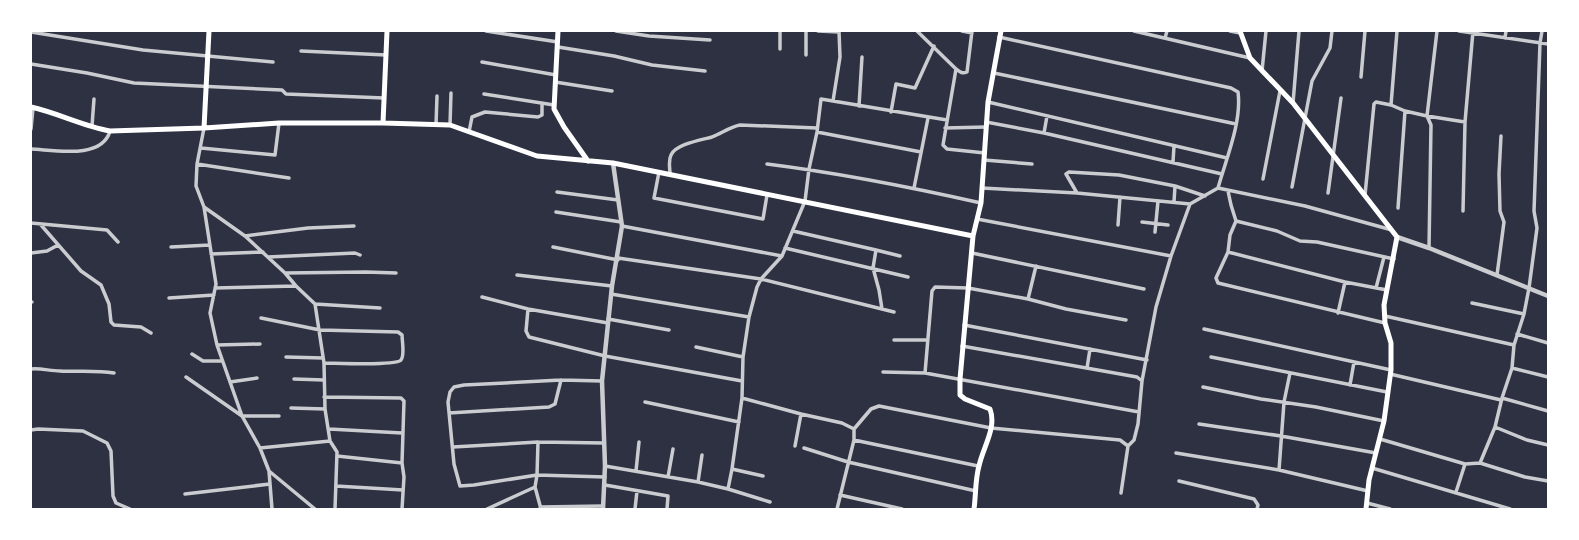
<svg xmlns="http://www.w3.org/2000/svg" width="1579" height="540" font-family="'Crimson Pro',serif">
  <rect width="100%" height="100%" fill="#2d3142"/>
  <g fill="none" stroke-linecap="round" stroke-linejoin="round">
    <!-- minor -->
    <path stroke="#caccd0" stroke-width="3.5" d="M 486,31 L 558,42
      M 616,31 L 649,36 L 710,40
      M 806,31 L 806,55
      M 818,31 L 839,32
      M 917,31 L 956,69 C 960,72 962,74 967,72 L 972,31
      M 962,31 L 972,33
      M 1134,31 L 1250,58
      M 1230,31 L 1240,33
      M 1459,31 L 1548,44
      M 31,32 L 143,50 L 273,62
      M 999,37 L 1231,88 L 1238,92 C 1242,122 1226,159 1218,188
      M 1165,38 L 1167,31
      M 1505,38 L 1506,31
      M 558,47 L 614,56 L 652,65 L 705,71
      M 780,49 L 780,31
      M 301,51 L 386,55
      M 482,62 L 556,75
      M 31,64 L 87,73 L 134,83 L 282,90 L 286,94 L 384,98
      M 956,69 L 943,145 L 947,149 L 985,153
      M 1262,71 L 1266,31
      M 994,73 L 1236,124
      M 1361,77 L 1365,31
      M 555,82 L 612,91
      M 484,94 L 554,105
      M 833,101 L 840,57 L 839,31
      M 988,102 L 1227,158
      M 1293,103 L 1299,31
      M 1391,105 L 1397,31
      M 859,106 L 862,57
      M 1405,111 L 1427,116 L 1465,122
      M 891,112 L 896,84 L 915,88 L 934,46
      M 986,122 L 1044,133 L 1222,174
      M 436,125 L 437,96
      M 450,125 L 451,93
      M 92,126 L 94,99
      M 204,128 L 197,164 L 196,186 L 204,207 L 216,284 L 210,313 L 217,345 L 242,416 L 260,448 L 269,471 L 315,509
      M 945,128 L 986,127
      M 31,129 L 33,108
      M 469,132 L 472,117 L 485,112 L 538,117 L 542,115 L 542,103
      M 817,132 L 921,152
      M 1044,133 L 1047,116
      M 201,148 L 275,155 L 279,123
      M 31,149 C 54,150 102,160 110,131
      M 984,160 L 1032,164
      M 1173,162 L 1174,146
      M 197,164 L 289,178
      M 767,164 C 839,173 910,187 981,203
      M 659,172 L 654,198 L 763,219 L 767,195
      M 670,174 C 670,168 668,161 671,155 C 676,144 701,140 712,137 C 722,133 730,127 740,125 L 817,128
      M 1263,179 L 1280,91
      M 1292,187 L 1312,81 L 1330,48 L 1332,31
      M 914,188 L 928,118
      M 982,188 L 1077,193 L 1190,204 L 1218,188
      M 1218,188 L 1305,206 L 1392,230
      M 1228,191 L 1231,205 L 1236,221 L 1230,235 L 1228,252 L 1216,278 L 1218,283 L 1385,323
      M 557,192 L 618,200
      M 1077,193 L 1066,174 L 1069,172 L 1119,175 L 1175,186 L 1205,196
      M 1328,193 L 1341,98
      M 1365,195 L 1374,104 L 1376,102 L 1391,105 L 1405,111 L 1398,208
      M 1174,202 L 1175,186
      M 204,207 L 245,236 L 285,273 L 296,286 L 315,304 L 324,363 L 325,409 L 330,441 L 337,452 L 335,509
      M 1463,211 L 1465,122 L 1473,31
      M 556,212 L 621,222
      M 977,219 L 1171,256
      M 1236,221 L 1277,231 L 1300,241 L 1317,242 L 1394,259
      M 1142,222 L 1168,225
      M 31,223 L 107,230 L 118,242
      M 41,225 L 81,271 L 101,285 L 109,304 L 111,322 L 114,325 L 141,327 L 151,333
      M 1118,225 L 1120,197
      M 622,226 L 782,256
      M 793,231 L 876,250 L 873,268 L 879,290 L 882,309
      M 1155,232 L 1158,201
      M 245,236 L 308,228 L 354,226
      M 171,247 L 210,245
      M 553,247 L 618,260
      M 785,248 L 908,277
      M 1429,248 L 1431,125 L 1427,116 L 1437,31
      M 876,250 L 900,256
      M 1228,252 L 1345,282 L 1387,290
      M 31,253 L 47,251 L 58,245
      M 972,253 L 1144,289
      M 211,254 L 263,252
      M 268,257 L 355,253 L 360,255
      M 618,258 L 761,279 L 894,312
      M 285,273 L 366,272 L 396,273
      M 517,275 L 612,286
      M 1497,275 L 1504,222 L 1500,211 L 1499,174 L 1501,136
      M 215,288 L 296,286
      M 1376,288 L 1384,257
      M 611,294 L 749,317
      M 482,297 L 528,309 L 608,323
      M 169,298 L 214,295
      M 1028,299 L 1036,266
      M 31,302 L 32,302
      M 1472,303 L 1524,314
      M 315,304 L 380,308
      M 528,309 L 526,331 L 529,337 L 605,356 L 742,381
      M 1338,313 L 1345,282
      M 1385,316 L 1514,345
      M 261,318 L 320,330 L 398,332 L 402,335 C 402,341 405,355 401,360 C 396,366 335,363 324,363
      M 608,319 L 669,330
      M 964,325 L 1147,360
      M 1204,329 L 1391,370
      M 1517,334 L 1548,343
      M 894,340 L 927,340
      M 217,345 L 260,344
      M 962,346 L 1137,377 L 1142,381 L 1138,424 L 1134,440 L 1128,446
      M 696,347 L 743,357
      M 192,354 L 203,361 L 222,361
      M 286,357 L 323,358
      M 1211,357 L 1387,392
      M 1087,368 L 1090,349
      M 1512,368 L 1548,377
      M 31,369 C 41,368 50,371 60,371 C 78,372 96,370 114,373
      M 883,372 L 925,373 L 1139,412
      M 925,373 L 932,291 L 935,287 L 968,288 L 1028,299 L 1066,309 L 1126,320
      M 1390,374 L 1501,400
      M 186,377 L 242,416 L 279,416
      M 294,379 L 324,380
      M 602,381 L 561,380 L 464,385 L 454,387 L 450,392 L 448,402 L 454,464 L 460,486 L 474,485 L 537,475 L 605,477
      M 1142,381 L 1156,307 L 1171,256 L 1190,204
      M 230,382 L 257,378
      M 1350,385 L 1354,362
      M 1203,387 L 1261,399 L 1316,407 L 1384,421
      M 324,397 L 401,398 L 404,401 L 402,463 L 404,477 L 402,509
      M 742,398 L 801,414 L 842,423 L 854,429 L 854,440 L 837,509
      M 1502,398 L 1548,411
      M 645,402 L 739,422
      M 291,408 L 325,409
      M 449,413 L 549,407 L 555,404 L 561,380
      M 1199,424 L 1281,436 L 1376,453
      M 1495,427 L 1527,440 L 1548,445
      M 329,429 L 402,433
      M 854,429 L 871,409 L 879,406 L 991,428 L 1120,440 L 1128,446
      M 31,430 L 38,429 L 83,431 L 107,443 L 111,451 L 113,496 L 116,503 L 130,509
      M 1380,439 L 1465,464 L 1480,463 L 1525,477 L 1548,481
      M 854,440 L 978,466
      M 538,442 L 537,475 L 535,487 L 541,509
      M 795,446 L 801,414
      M 453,447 L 538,442 L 604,443
      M 260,448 L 330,441
      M 804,448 L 848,462 L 976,491
      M 1176,453 L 1279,470 L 1368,491
      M 337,456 L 402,463
      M 1480,463 L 1495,427 L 1502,398 L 1512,368 L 1514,345 L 1524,314 L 1529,288 L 1537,228 L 1534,211 L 1540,43 L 1542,31
      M 605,466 L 698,482 L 728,489 L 770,502
      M 1372,468 L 1510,509
      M 732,469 L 763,476
      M 1279,470 L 1284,402 L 1290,373
      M 269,471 L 272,509
      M 636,471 L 639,442
      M 668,477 L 673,449
      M 1179,481 L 1254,499 L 1258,505 L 1257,509
      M 698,482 L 702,455
      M 605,485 L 668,496 L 667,509
      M 336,486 L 403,490
      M 728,489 L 732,469 L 742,398 L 743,357 L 749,317 L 757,287 L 761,279 L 782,256 L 805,201 L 809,169 L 817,132 L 821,99 L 947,120
      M 1456,492 L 1465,464
      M 1121,493 L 1128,446
      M 185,494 L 270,484
      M 840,495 L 902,509
      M 1367,503 L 1390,509
      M 540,507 L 603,506
      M 487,509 L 535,487
      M 635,509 L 637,491"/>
    <!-- tertiary -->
    <path stroke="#caccd0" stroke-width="4.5" d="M 1397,237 L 1429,248 L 1548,296
      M 603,509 L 605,466 L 602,381 L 612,286 L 622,226 L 613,163"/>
    <!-- secondary -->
    <path stroke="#fff" stroke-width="5" d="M 558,31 L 554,109 L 564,127 L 588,161
      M 1240,31 L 1250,58 L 1293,103 L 1397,237 L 1384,305 L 1385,323 L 1391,343 L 1391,370 L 1384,421 L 1369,480 L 1366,509
      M 31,107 C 58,113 83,126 110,131 L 204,128 L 279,123 L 383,123 L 450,125 L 537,156 L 613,163 L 973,236
      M 383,123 L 387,31
      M 204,128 L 209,31
      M 974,509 C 976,495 975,480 979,466 C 983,447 997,428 990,409 L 965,399 L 960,395 L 960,379 L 973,236 L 981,203 L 988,102 L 1001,31"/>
  </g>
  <!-- border -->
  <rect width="1579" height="540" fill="none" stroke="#ffffff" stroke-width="64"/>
</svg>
